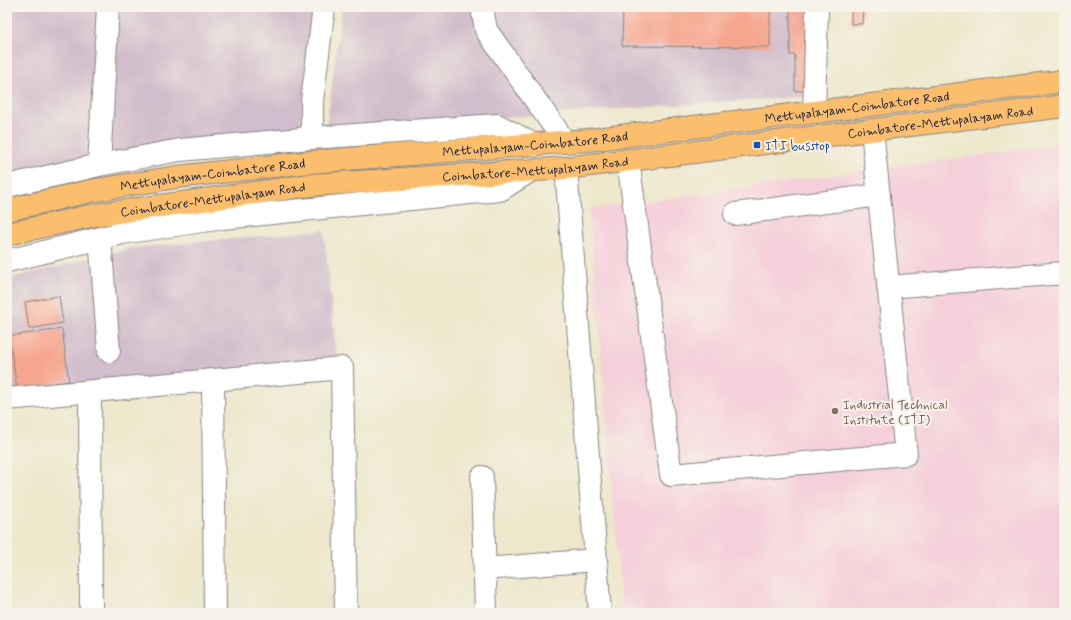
<svg xmlns="http://www.w3.org/2000/svg" width="1071" height="620" font-family="Mynerve,sans-serif">
  <rect width="100%" height="100%" fill="#f7f3e8"/>
  <filter id="ink" filterUnits="userSpaceOnUse"><feTurbulence type="fractalNoise" baseFrequency=".025" numOctaves="2"/><feDisplacementMap in="SourceGraphic" scale="8" xChannelSelector="R" yChannelSelector="G"/><feConvolveMatrix kernelMatrix="1 2 1 2 8 2 1 2 1" color-interpolation-filters="sRGB"/></filter>
  <filter id="wash" filterUnits="userSpaceOnUse"><feTurbulence type="fractalNoise" baseFrequency=".012" numOctaves="4" result="noise"/><feDisplacementMap in="SourceGraphic" scale="16" xChannelSelector="R" yChannelSelector="G"/><feGaussianBlur stdDeviation="0.9" result="paint"/><feColorMatrix in="noise" values="0 0 0 0 0 0 0 0 0 0 0 0 0 0 0 0 0 1.4 0 .05"/><feComposite in="paint" operator="in"/></filter>
  <g filter="url(#wash)">
    <rect width="100%" height="100%" fill="#ede7cb"/>
    <!-- built -->
    <path fill="#f5cfda" d="M 1064,144 L 1064,613 L 622,613 L 589,209 Z"/>
    <!-- industrial -->
    <path fill="#d1bdcb" d="M 7,7 L 314,7 L 300,128 L 7,182 Z
      M 342,7 L 812,7 L 808,96 L 326,130 Z
      M 324,230 L 337,362 L 14,393 L 7,359 L 7,279 L 131,248 Z"/>
    <g id="blocks">
      <!-- building -->
      <path fill="#f6a68f" d="M 623,7 L 770,7 L 770,47 L 622,46 Z
        M 790,7 L 812,7 L 812,91 L 795,91 L 795,55 L 790,55 Z
        M 851,7 L 863,7 L 862,24 L 851,24 Z
        M 59,296 L 63,323 L 29,329 L 25,302 Z
        M 62,329 L 69,381 L 17,389 L 9,336 Z"/>
    </g>
  </g>
  <g filter="url(#ink)">
    <use href="#blocks" fill-opacity="0" stroke="#888483" stroke-width="1"/>
    <g fill="none" stroke-linecap="round" stroke-linejoin="round">
      <!-- minor casing -->
      <g stroke="#888483" stroke-width="24">
        <path id="minor" d="M 482,7 L 486,30 L 565,142
          M 814,112 L 817,7
          M 312,138 L 312,101 L 324,7
          M 628,160 L 671,475 L 906,454 L 872,130
          M 99,165 L 108,7
          M 566,168 L 600,613
          M 7,186 L 99,165 L 180,150 L 312,138 L 497,125 L 535,145
          M 735,214 L 879,195
          M 100,238 L 109,351
          M 7,261 L 122,233 L 223,218 L 500,190 L 530,171
          M 888,287 L 1064,273
          M 213,380 L 215,613
          M 90,392 L 91,613
          M 7,399 L 342,368 L 346,613
          M 482,477 L 486,613
          M 485,569 L 596,560"/>
      </g>
      <!-- highway casing -->
      <g stroke="#888483" stroke-width="24">
        <g id="highway">
          <path id="s1" d="M 7,210 L 90,191 L 177,177 L 309,162 L 588,140 L 1064,81"/>
          <path id="s2" d="M 7,234 L 95,215 L 311,185 L 566,168 L 1064,106"/>
        </g>
      </g>
      <!-- minor -->
      <use href="#minor" stroke="#fff" stroke-width="22"/>
      <!-- highway -->
      <use href="#highway" stroke="#fabe6d" stroke-width="22"/>
    </g>
  </g>
  <!-- markers -->
  <rect fill="#1a4fb4" stroke="#f7f3e8" stroke-width="1.5" x="753" y="141" width="8" height="8" rx="2"/>
  <circle fill="#8d6e63" stroke="#f7f3e8" stroke-width="1.5" cx="835" cy="411" r="4"/>
  <g text-anchor="middle" stroke-width="4" stroke-linejoin="round" paint-order="stroke">
    <!-- street labels -->
    <g font-size="13" fill="#22223b" stroke="#f7f3e8">
      <text dy="5" stroke="none"><textPath href="#s1" startOffset="857">Mettupalayam-Coimbatore Road</textPath></text>
      <text dy="5" stroke="none"><textPath href="#s2" startOffset="941">Coimbatore-Mettupalayam Road</textPath></text>
      <text dy="5" stroke="none"><textPath href="#s1" startOffset="533">Mettupalayam-Coimbatore Road</textPath></text>
      <text dy="5" stroke="none"><textPath href="#s2" startOffset="533">Coimbatore-Mettupalayam Road</textPath></text>
      <text dy="5" stroke="none"><textPath href="#s1" startOffset="209">Mettupalayam-Coimbatore Road</textPath></text>
      <text dy="5" stroke="none"><textPath href="#s2" startOffset="209">Coimbatore-Mettupalayam Road</textPath></text>
    </g>
    <!-- transit labels -->
    <g font-size="13" fill="#164399" stroke="#f7f3e8" text-anchor="start">
      <text x="765" y="150">ITI busstop</text>
    </g>
    <!-- education labels -->
    <g font-size="13" fill="#785e54" stroke="#f7f3e8" text-anchor="start">
      <text x="843" y="409">Industrial Technical<tspan x="843" dy="15">Institute (ITI)</tspan></text>
    </g>
  </g>
  <!-- margin -->
  <rect width="1071" height="620" fill="none" stroke="#f7f3e8" stroke-width="24"/>
</svg>
